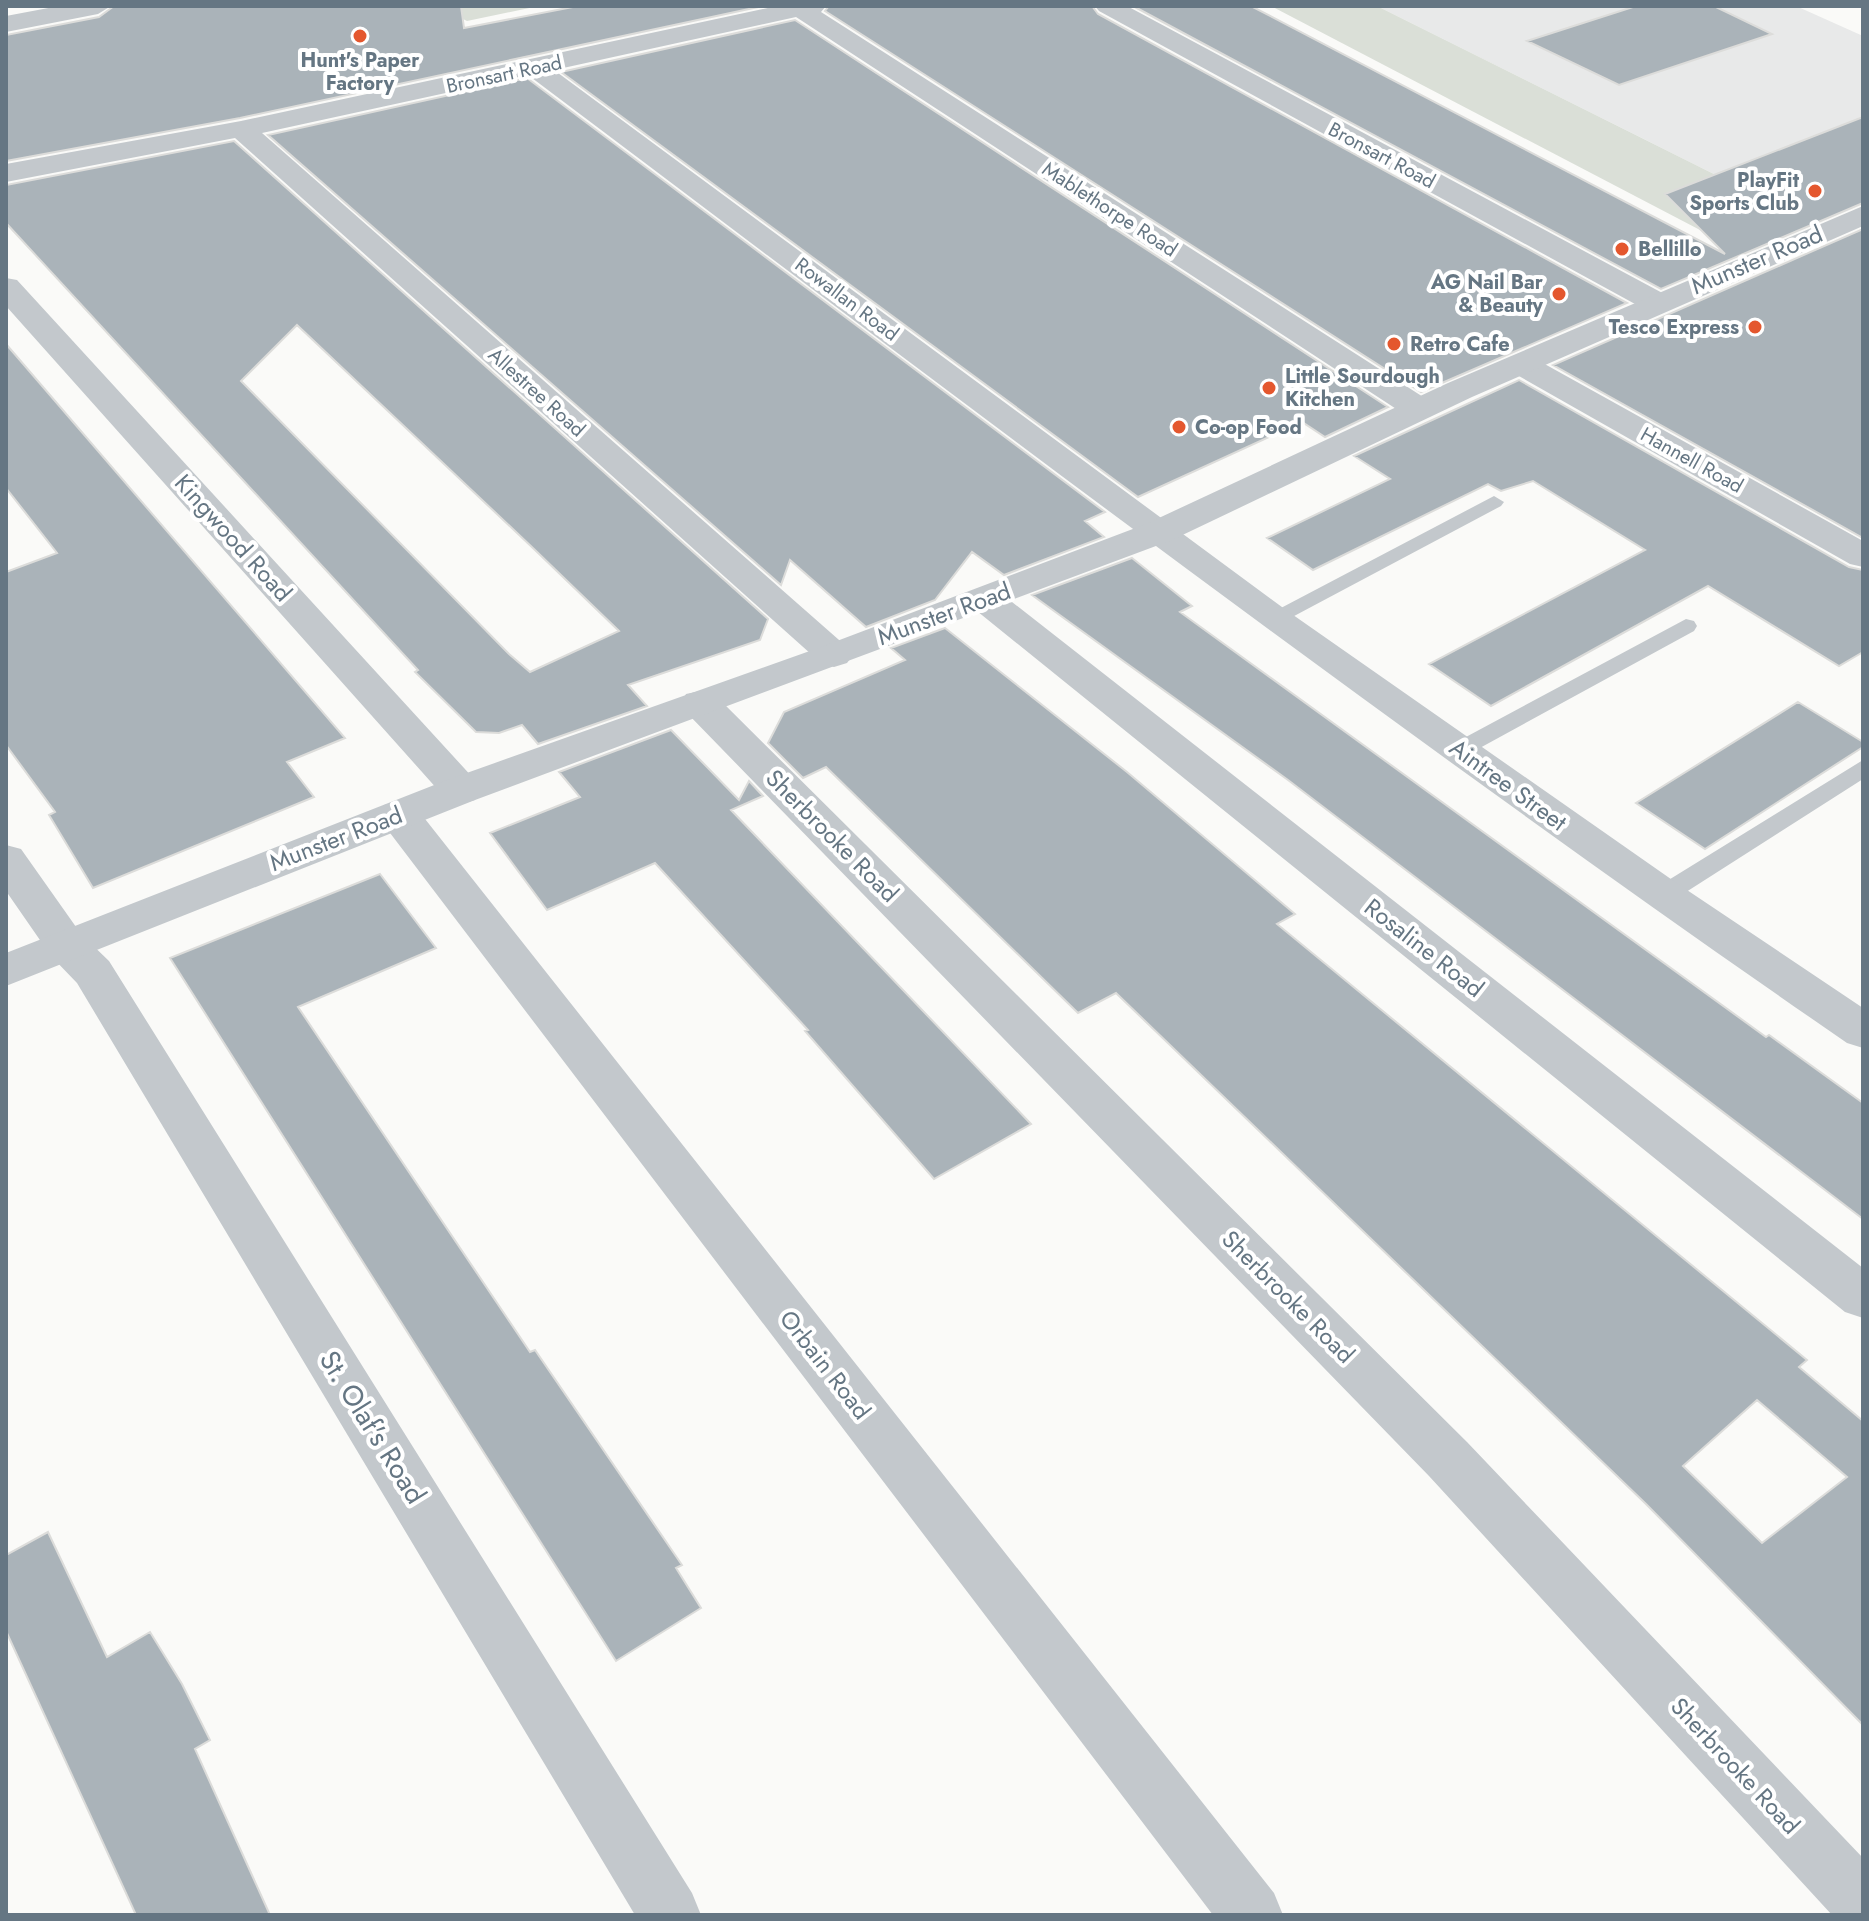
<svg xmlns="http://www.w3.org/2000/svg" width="1869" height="1921" font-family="Jost,sans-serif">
  <rect width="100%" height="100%" fill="#fafaf8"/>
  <!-- built -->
  <path fill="#e8e9e9" d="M 1377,6 L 1796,6 L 1863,36 L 1863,188 L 1794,214 Z"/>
  <!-- green -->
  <path fill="#dadfd7" d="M 437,6 L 539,6 L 467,21 Z
    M 1271,6 L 1377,6 L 1794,214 L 1723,242 Z"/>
  <!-- building -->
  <path fill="#aab3b9" stroke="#dcdcda" stroke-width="2" fill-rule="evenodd" d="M 114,6 L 461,6 L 464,28 L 578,6 L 763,6 L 240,118 L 6,161 L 6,35 L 99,17 Z
    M 829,6 L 1092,6 L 1098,14 L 1627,303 L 1421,392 L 825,11 Z
    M 1133,6 L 1251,6 L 1725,254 L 1665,194 L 1863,117 L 1863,203 L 1661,289 Z
    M 1636,6 L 1714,6 L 1772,34 L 1619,85 L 1527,41 Z
    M 795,20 L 1388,407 L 1325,437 L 1302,422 L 1138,497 L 561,72 Z
    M 527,78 L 1105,512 L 1085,521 L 1104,537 L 1004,575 L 972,552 L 935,600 L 866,627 L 790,560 L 781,585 L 268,135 Z
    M 234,141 L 768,619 L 760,640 L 628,685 L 647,706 L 538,744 L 522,725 L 499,733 L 476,732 L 415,672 L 418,670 L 6,223 L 6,185 ZM 297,325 L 535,550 L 619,631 L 530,672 L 509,654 L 241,381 Z
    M 1863,229 L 1863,538 L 1553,365 Z
    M 6,344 L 345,738 L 287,762 L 314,797 L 93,888 L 49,815 L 55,812 L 6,745 L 6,572 L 57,553 L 6,488 Z
    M 1519,380 L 1849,567 L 1863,570 L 1863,652 L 1839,666 L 1708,586 L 1491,706 L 1429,664 L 1645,550 L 1533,481 L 1501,491 L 1488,484 L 1313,570 L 1267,538 L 1390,479 L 1354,456 Z
    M 1132,558 L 1192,606 L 1180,612 L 1766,1037 L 1769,1035 L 1863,1103 L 1863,1219 L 1288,780 L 1032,595 Z
    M 945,628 L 1127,772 L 1295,914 L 1277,924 L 1807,1360 L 1799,1367 L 1863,1421 L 1863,1725 L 1646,1504 L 1116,993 L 1078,1013 L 826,767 L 803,778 L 768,743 L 784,712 L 905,660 L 891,648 ZM 1757,1400 L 1847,1477 L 1762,1543 L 1683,1466 Z
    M 1798,702 L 1863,742 L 1863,747 L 1705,849 L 1636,803 Z
    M 671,730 L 739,800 L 749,781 L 763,796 L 731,810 L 1031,1124 L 934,1179 L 805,1031 L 808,1030 L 655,863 L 547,910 L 490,833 L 580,797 L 559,772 Z
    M 380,874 L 436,948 L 298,1007 L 530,1352 L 535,1350 L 682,1565 L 676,1568 L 701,1608 L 616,1661 L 170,958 Z
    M 48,1532 L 107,1657 L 150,1632 L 182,1684 L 210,1740 L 195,1749 L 270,1915 L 136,1915 L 6,1631 L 6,1555 Z"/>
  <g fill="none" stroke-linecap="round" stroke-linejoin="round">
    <!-- service -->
    <path fill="#c3c8cc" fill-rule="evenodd" d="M 1494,496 L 1504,502 L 1501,506 L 1281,623 L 1265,623 L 1262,618 Z
      M 1686,619 L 1694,621 L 1697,626 L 1694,631 L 1467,755 L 1459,758 L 1447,750 L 1451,745 Z
      M 1863,760 L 1863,779 L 1672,901 L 1654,901 L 1650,895 L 1654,889 Z"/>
    <!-- minor -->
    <path fill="#c3c8cc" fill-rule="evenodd" d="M 59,6 L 111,6 L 98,14 L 6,32 L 6,16 Z
      M 777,6 L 826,6 L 821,12 L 1431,402 L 1436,409 L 1431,416 L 1419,419 L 1407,416 L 796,17 L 554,70 L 1286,610 L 1678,884 L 1863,1008 L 1863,1048 L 1847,1043 C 1398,733 964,403 528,75 L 262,133 L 847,647 L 853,655 L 847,663 L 834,667 L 821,663 L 235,138 L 6,182 L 6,164 L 241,121 Z
      M 1095,6 L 1127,6 L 1668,296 L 1673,303 L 1668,310 L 1646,310 L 1099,11 Z
      M 6,278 L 17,280 L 475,780 L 481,790 L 475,800 L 461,804 L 447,800 L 6,306 Z
      M 1521,354 L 1532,357 L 1863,541 L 1863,567 L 1850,564 L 1510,371 L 1505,364 L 1510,357 Z
      M 985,588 L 998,591 L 1863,1268 L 1863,1318 L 1845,1312 L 972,607 L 967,599 L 972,591 Z
      M 700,691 L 714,694 L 1467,1442 L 1863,1858 L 1863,1915 L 1832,1915 L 1429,1476 L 686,712 L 681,703 L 686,694 Z
      M 399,801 L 414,805 L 1274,1893 L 1283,1915 L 1213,1915 L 384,825 L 378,815 L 384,805 Z
      M 6,845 L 21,849 L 81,934 L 109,961 L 692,1893 L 701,1915 L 635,1915 L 77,983 L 51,956 L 6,891 Z"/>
    <!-- tertiary -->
    <path fill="#c3c8cc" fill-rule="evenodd" d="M 1863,206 L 1863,226 L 1472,397 L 1172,540 L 475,800 L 6,986 L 6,953 L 447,780 L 821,647 L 1146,524 L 1448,383 Z"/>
  </g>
  <!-- markers -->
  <g fill="#e4572e" stroke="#fff" stroke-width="3">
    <circle cx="360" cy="36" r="8"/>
    <circle cx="1815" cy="191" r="8"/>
    <circle cx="1622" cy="249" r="8"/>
    <circle cx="1559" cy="294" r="8"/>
    <circle cx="1755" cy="327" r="8"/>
    <circle cx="1394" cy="344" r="8"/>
    <circle cx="1269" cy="388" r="8"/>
    <circle cx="1179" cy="427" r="8"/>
  </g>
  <g text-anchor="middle" stroke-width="8" stroke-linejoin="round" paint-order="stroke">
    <!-- far-poi labels -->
    <g font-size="20" font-weight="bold" fill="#657683" stroke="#fff" text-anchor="start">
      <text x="360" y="67" text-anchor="middle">Hunt's Paper<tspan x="360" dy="23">Factory</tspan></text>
      <text x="1799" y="187" text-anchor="end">PlayFit<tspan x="1799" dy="23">Sports Club</tspan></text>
      <text x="1638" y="256">Bellillo</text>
      <text x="1543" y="289" text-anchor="end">AG Nail Bar<tspan x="1543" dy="23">&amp; Beauty</tspan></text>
      <text x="1739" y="334" text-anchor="end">Tesco Express</text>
      <text x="1410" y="351">Retro Cafe</text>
      <text x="1285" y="383">Little Sourdough<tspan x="1285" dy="23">Kitchen</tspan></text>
      <text x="1195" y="434">Co-op Food</text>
    </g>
    <!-- far-street labels -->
    <g font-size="20" fill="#657683" stroke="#fff">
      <text transform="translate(504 74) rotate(-12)" y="7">Bronsart Road</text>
      <text transform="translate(1382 155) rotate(28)" y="7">Bronsart Road</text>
      <text transform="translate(1110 209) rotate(33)" y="7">Mablethorpe Road</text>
      <text transform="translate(847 299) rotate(37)" y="7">Rowallan Road</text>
      <text transform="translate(537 392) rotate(42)" y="7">Allestree Road</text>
      <text transform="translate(1692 460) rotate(29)" y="7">Hannell Road</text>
    </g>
    <!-- street labels -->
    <g font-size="24" fill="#657683" stroke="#fff">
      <text transform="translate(1757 260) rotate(-23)" y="8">Munster Road</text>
      <text transform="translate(233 538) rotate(48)" y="8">Kingwood Road</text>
      <text transform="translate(944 614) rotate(-20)" y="8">Munster Road</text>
      <text transform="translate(1508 785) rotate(36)" y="8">Aintree Street</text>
      <text transform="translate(832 836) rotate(45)" y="8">Sherbrooke Road</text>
      <text transform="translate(336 839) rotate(-21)" y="8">Munster Road</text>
      <text transform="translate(1424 948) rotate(38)" y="8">Rosaline Road</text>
      <text transform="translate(1288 1297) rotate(45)" y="8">Sherbrooke Road</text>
      <text transform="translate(825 1365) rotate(52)" y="8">Orbain Road</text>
      <text transform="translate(1735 1766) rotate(47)" y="8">Sherbrooke Road</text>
    </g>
    <!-- near-street labels -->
    <g font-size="28" fill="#657683" stroke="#fff">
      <text transform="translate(373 1427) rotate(58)" y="10">St. Olaf's Road</text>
    </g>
  </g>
  <!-- border -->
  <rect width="1869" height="1921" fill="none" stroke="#657683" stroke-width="16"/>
</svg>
